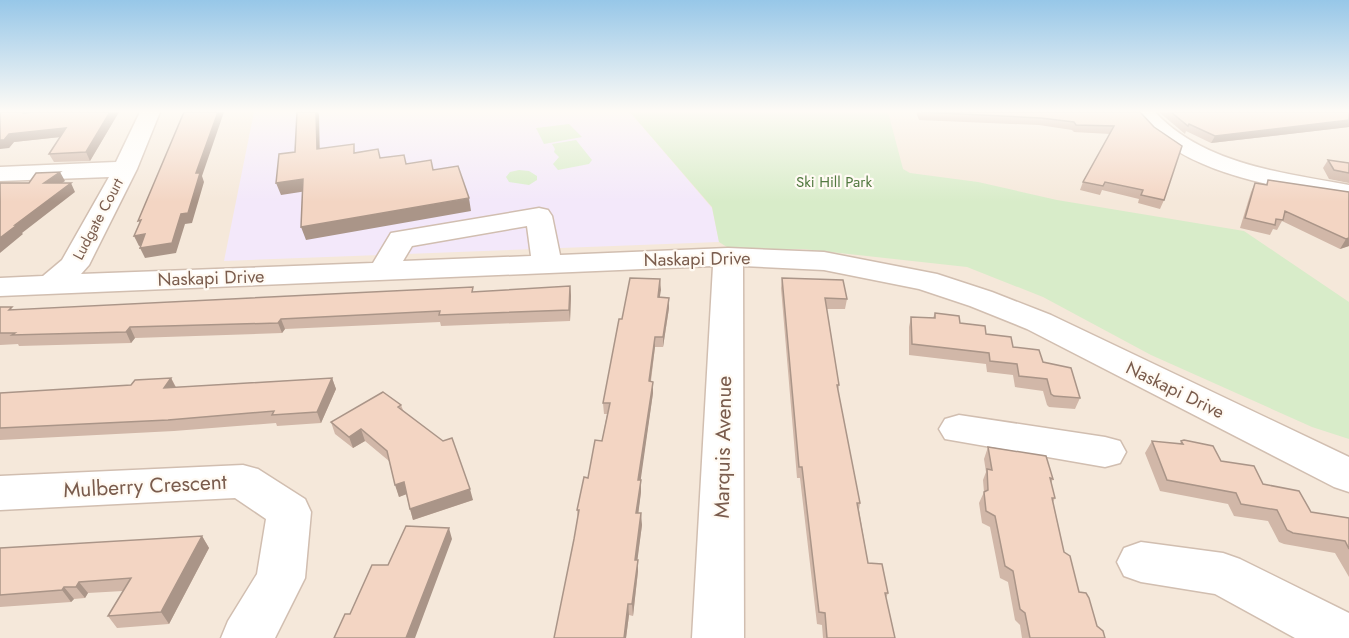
<svg xmlns="http://www.w3.org/2000/svg" width="1349" height="638" font-family="Jost,sans-serif">
  <rect width="100%" height="100%" fill="#fdf6ec"/>
  <!-- residential -->
  <path fill="#f5e8da" d="M 0,112 L 1349,112 L 1349,638 L 0,638 Z"/>
  <!-- education -->
  <path fill="#f3e8fa" d="M 254,112 L 630,112 L 712,208 L 719,242 L 224,261 Z"/>
  <!-- green -->
  <path fill="#d8ecc9" d="M 630,112 L 888,112 L 903,169 L 910,173 L 978,182 L 1057,200 L 1244,231 L 1349,302 L 1349,439 L 1312,427 L 1151,355 L 1043,297 L 967,267 L 803,249 L 730,249 L 719,242 L 712,207 Z
    M 569,124 L 582,137 L 544,144 L 536,128 Z
    M 576,140 L 592,160 L 589,164 L 558,170 L 553,164 L 559,157 L 554,152 L 555,149 L 552,144 Z
    M 519,170 L 529,171 L 537,176 L 537,180 L 529,185 L 509,182 L 506,177 L 510,172 Z"/>
  <g fill="none" stroke-linecap="round" stroke-linejoin="round">
    <!-- minor casing -->
    <g stroke="#d1beb0" stroke-width="3">
      <path id="minor" d="M 140,112 L 160,112 L 137,169 L 89,265 L 81,274 L 373,263 L 391,233 L 539,208 L 548,210 L 552,216 L 560,255 L 728,248 L 824,252 L 937,274 L 992,292 L 1051,315 L 1349,457 L 1349,492 L 1334,487 L 1027,329 L 970,306 L 919,289 L 824,270 L 743,266 L 744,638 L 692,638 L 713,266 L 0,296 L 0,278 L 43,276 L 62,260 L 109,177 L 0,181 L 0,167 L 116,162 ZM 527,226 L 531,256 L 403,261 L 412,246 Z
        M 1134,112 L 1155,112 C 1203,164 1283,173 1349,185 L 1349,201 C 1280,186 1177,175 1134,112 Z
        M 959,415 L 1105,437 L 1120,441 L 1126,452 L 1120,463 L 1105,467 L 945,439 L 939,429 L 945,419 Z
        M 243,465 L 258,469 L 305,499 L 311,512 L 305,578 L 275,638 L 221,638 L 228,621 L 257,574 L 266,519 L 235,498 L 0,510 L 0,476 Z
        M 1141,542 L 1223,553 L 1240,559 L 1349,613 L 1349,638 L 1295,638 L 1215,594 L 1141,582 L 1124,576 L 1117,562 L 1124,548 Z"/>
    </g>
    <!-- minor -->
    <use href="#minor" fill="#fff" fill-rule="evenodd"/>
  </g>
  <!-- wall -->
  <path fill="#d1b7a8" d="M 0,112 L 119,112 L 90,161 L 54,162 L 49,154 L 60,137 L 14,142 L 9,148 Z
    M 916,112 L 1140,112 L 1164,200 L 1160,209 L 1138,203 L 1139,199 L 1102,190 L 1100,195 L 1080,190 L 1083,182 L 1110,134 L 1074,132 L 1072,130 L 1039,125 L 919,120 Z
    M 1159,112 L 1349,112 L 1349,127 L 1211,143 L 1186,131 L 1185,134 Z
    M 1328,160 L 1349,163 L 1349,183 L 1329,179 L 1323,168 Z
    M 1268,180 L 1349,192 L 1349,246 L 1340,249 L 1282,221 L 1277,230 L 1273,229 L 1270,235 L 1240,228 L 1251,192 L 1255,183 L 1266,185 Z
    M 782,278 L 847,299 L 845,309 L 827,309 L 839,385 L 838,391 L 860,503 L 859,510 L 868,563 L 888,593 L 886,598 L 895,638 L 823,638 L 822,625 L 817,624 L 800,478 L 797,478 L 781,288 Z
    M 660,279 L 660,297 L 669,298 L 669,308 L 663,347 L 655,347 L 651,381 L 653,382 L 653,393 L 640,480 L 641,492 L 638,513 L 642,525 L 637,560 L 638,571 L 633,616 L 629,615 L 626,638 L 554,638 L 574,539 L 578,520 L 577,510 L 602,441 L 607,414 L 604,414 L 603,403 L 622,319 Z
    M 570,286 L 571,296 L 570,321 L 441,326 L 440,322 L 285,329 L 282,333 L 135,338 L 131,343 L 19,346 L 18,344 L 0,345 L 0,307 L 14,310 L 474,292 Z
    M 935,313 L 986,334 L 1043,362 L 1080,398 L 1075,409 L 1049,407 L 1047,405 L 1043,391 L 1015,387 L 1013,375 L 987,372 L 986,364 L 909,355 L 909,327 L 911,317 L 933,318 Z
    M 171,378 L 176,387 L 332,378 L 336,389 L 321,423 L 277,426 L 276,423 L 174,431 L 0,440 L 0,393 L 131,385 Z
    M 401,405 L 403,410 L 473,500 L 413,520 L 406,494 L 399,497 L 389,461 L 365,441 L 353,448 L 335,434 L 331,422 Z
    M 1152,441 L 1180,444 L 1181,441 L 1263,484 L 1311,512 L 1349,518 L 1349,577 L 1335,553 L 1284,544 L 1279,542 L 1268,521 L 1234,516 L 1228,504 L 1160,491 L 1145,453 Z
    M 988,447 L 1053,479 L 1051,483 L 1055,498 L 1053,502 L 1064,552 L 1079,592 L 1097,626 L 1105,638 L 1022,638 L 1020,625 L 1015,620 L 1008,582 L 1000,578 L 990,527 L 982,523 L 979,503 L 984,492 L 983,480 L 986,472 L 984,459 Z
    M 202,536 L 209,548 L 169,624 L 117,628 L 108,616 L 123,591 L 88,593 L 85,598 L 74,599 L 71,602 L 0,607 L 0,548 Z"/>
  <!-- shaded-wall -->
  <path fill="#aa9588" d="M 110,112 L 119,112 L 90,161 L 86,152 Z
    M 218,112 L 224,112 L 202,176 L 204,182 L 192,223 L 185,224 L 176,253 L 145,258 L 140,248 L 181,214 Z
    M 316,112 L 318,112 L 319,115 L 320,161 L 317,149 Z
    M 1349,120 L 1349,127 L 1211,143 L 1215,136 Z
    M 66,128 L 70,136 L 14,142 L 9,148 L 0,149 L 0,140 L 9,134 Z
    M 60,172 L 65,181 L 49,192 L 44,183 Z
    M 303,179 L 307,191 L 281,195 L 276,183 Z
    M 71,183 L 75,192 L 22,233 L 23,234 L 0,253 L 0,238 L 15,225 Z
    M 469,198 L 471,211 L 306,240 L 301,227 Z
    M 145,234 L 150,244 L 139,246 L 134,236 Z
    M 1349,238 L 1349,246 L 1340,249 L 1346,239 Z
    M 660,279 L 661,290 L 658,308 L 658,297 Z
    M 570,286 L 571,296 L 570,321 L 569,310 Z
    M 669,298 L 669,308 L 663,347 L 663,337 Z
    M 281,319 L 285,329 L 282,333 L 278,323 Z
    M 130,327 L 135,338 L 131,343 L 126,332 Z
    M 655,337 L 655,347 L 649,392 L 649,381 Z
    M 171,378 L 177,390 L 164,388 Z
    M 332,378 L 336,389 L 321,423 L 317,412 Z
    M 653,382 L 653,393 L 639,492 L 638,480 Z
    M 361,429 L 365,441 L 353,448 L 349,437 Z
    M 641,480 L 641,492 L 637,524 L 636,513 Z
    M 404,482 L 407,494 L 399,497 L 395,485 Z
    M 470,489 L 473,500 L 413,520 L 410,509 Z
    M 641,513 L 642,525 L 636,571 L 635,560 Z
    M 449,528 L 452,539 L 415,638 L 406,638 Z
    M 202,536 L 209,548 L 169,624 L 161,612 Z
    M 638,560 L 638,571 L 633,616 L 632,604 Z
    M 79,582 L 88,593 L 85,598 L 76,587 Z
    M 64,587 L 74,599 L 71,602 L 62,590 Z
    M 628,604 L 629,615 L 626,638 L 624,638 Z"/>
  <!-- building -->
  <path fill="#f3d5c3" stroke="#aa9588" stroke-width="1.5" d="M 0,112 L 25,112 L 24,113 L 33,112 L 110,112 L 86,152 L 49,154 L 66,128 L 9,134 L 4,140 L 0,140 Z
    M 184,112 L 218,112 L 196,173 L 200,173 L 188,213 L 181,214 L 172,243 L 140,248 L 145,234 L 134,236 L 141,220 L 138,221 Z
    M 297,112 L 316,112 L 317,149 L 354,144 L 354,153 L 378,149 L 380,158 L 404,155 L 406,164 L 431,160 L 433,170 L 458,166 L 469,198 L 301,227 L 303,179 L 276,183 L 279,154 L 295,152 Z
    M 921,112 L 1140,112 L 1154,127 L 1182,146 L 1164,200 L 1141,195 L 1143,190 L 1105,182 L 1103,186 L 1083,182 L 1114,126 L 1076,125 L 1074,122 L 1041,118 Z
    M 1171,112 L 1349,112 L 1349,120 L 1215,136 L 1189,124 L 1188,126 Z
    M 1328,160 L 1349,163 L 1349,173 L 1334,170 Z
    M 60,172 L 44,183 L 71,183 L 15,225 L 17,225 L 0,238 L 0,183 L 29,183 L 36,173 Z
    M 1268,180 L 1349,192 L 1349,238 L 1346,239 L 1285,211 L 1283,220 L 1276,219 L 1275,225 L 1245,218 L 1255,183 L 1267,185 Z
    M 630,278 L 660,279 L 658,297 L 669,298 L 663,337 L 655,337 L 649,381 L 653,382 L 638,480 L 641,480 L 636,513 L 641,513 L 635,560 L 638,560 L 632,604 L 628,604 L 624,638 L 554,638 L 574,539 L 579,510 L 577,510 L 584,477 L 588,478 L 595,440 L 602,441 L 610,403 L 603,403 L 619,319 L 622,319 Z
    M 782,278 L 843,280 L 847,299 L 825,298 L 839,385 L 837,385 L 860,503 L 857,503 L 868,563 L 882,564 L 888,593 L 885,593 L 895,638 L 827,638 L 825,613 L 819,612 L 802,467 L 799,467 Z
    M 570,286 L 569,310 L 439,315 L 440,311 L 281,319 L 278,323 L 130,327 L 126,332 L 12,335 L 15,333 L 0,333 L 0,307 L 12,307 L 9,310 L 473,287 L 472,292 Z
    M 935,313 L 959,316 L 960,323 L 985,326 L 986,334 L 1011,337 L 1013,347 L 1039,350 L 1043,362 L 1071,368 L 1080,398 L 1054,396 L 1051,394 L 1047,379 L 1019,376 L 1017,364 L 990,361 L 989,353 L 912,344 L 911,317 L 935,318 Z
    M 171,378 L 164,388 L 332,378 L 317,412 L 272,415 L 274,411 L 168,420 L 0,428 L 0,393 L 131,385 L 135,380 Z
    M 383,392 L 401,405 L 398,407 L 443,441 L 452,438 L 470,489 L 410,509 L 404,482 L 395,485 L 387,451 L 361,429 L 349,437 L 331,422 Z
    M 1184,440 L 1213,446 L 1221,461 L 1254,466 L 1263,484 L 1299,491 L 1311,512 L 1349,518 L 1349,549 L 1345,541 L 1293,533 L 1287,530 L 1277,510 L 1241,504 L 1236,493 L 1167,480 L 1152,441 L 1183,444 L 1181,441 Z
    M 988,447 L 1046,456 L 1053,479 L 1050,478 L 1055,498 L 1052,498 L 1064,552 L 1070,556 L 1079,592 L 1086,593 L 1089,598 L 1097,626 L 1103,631 L 1105,638 L 1030,638 L 1025,613 L 1020,609 L 1013,571 L 1005,566 L 995,516 L 986,511 L 984,492 L 988,490 L 987,469 L 992,470 Z
    M 406,526 L 449,528 L 406,638 L 334,638 L 345,614 L 350,614 L 372,565 L 388,565 Z
    M 202,536 L 161,612 L 108,616 L 131,578 L 79,582 L 76,587 L 64,587 L 62,590 L 0,595 L 0,548 Z"/>
  <!-- sky -->
  <linearGradient id="sky" x2="0" y2="1"><stop stop-color="#97c7e8"/><stop offset="0.55" stop-color="#fefbf6"/><stop offset="1" stop-color="#fefbf6" stop-opacity="0"/></linearGradient>
  <rect width="1349" height="202" fill="url(#sky)"/>
  <g text-anchor="middle" stroke-width="4.5" stroke-linejoin="round" paint-order="stroke">
    <!-- far-park labels -->
    <g font-size="15" fill="#537a41" stroke="#fffaf3">
      <text x="834" y="187">Ski Hill Park</text>
    </g>
    <!-- far-street labels -->
    <g font-size="15" fill="#7a5c4d" stroke="#fffaf3">
      <text transform="translate(98 219) rotate(-62)" y="5">Ludgate Court</text>
    </g>
    <!-- street labels -->
    <g font-size="18" fill="#7a5c4d" stroke="#fffaf3">
      <text transform="translate(697 259) rotate(-1)" y="6">Naskapi Drive</text>
      <text transform="translate(211 278) rotate(-2)" y="6">Naskapi Drive</text>
      <text transform="translate(1175 390) rotate(26)" y="6">Naskapi Drive</text>
    </g>
    <!-- near-street labels -->
    <g font-size="21" fill="#7a5c4d" stroke="#fffaf3">
      <text transform="translate(723 447) rotate(-89)" y="7">Marquis Avenue</text>
      <text transform="translate(145 486) rotate(-3)" y="7">Mulberry Crescent</text>
    </g>
  </g>
</svg>
